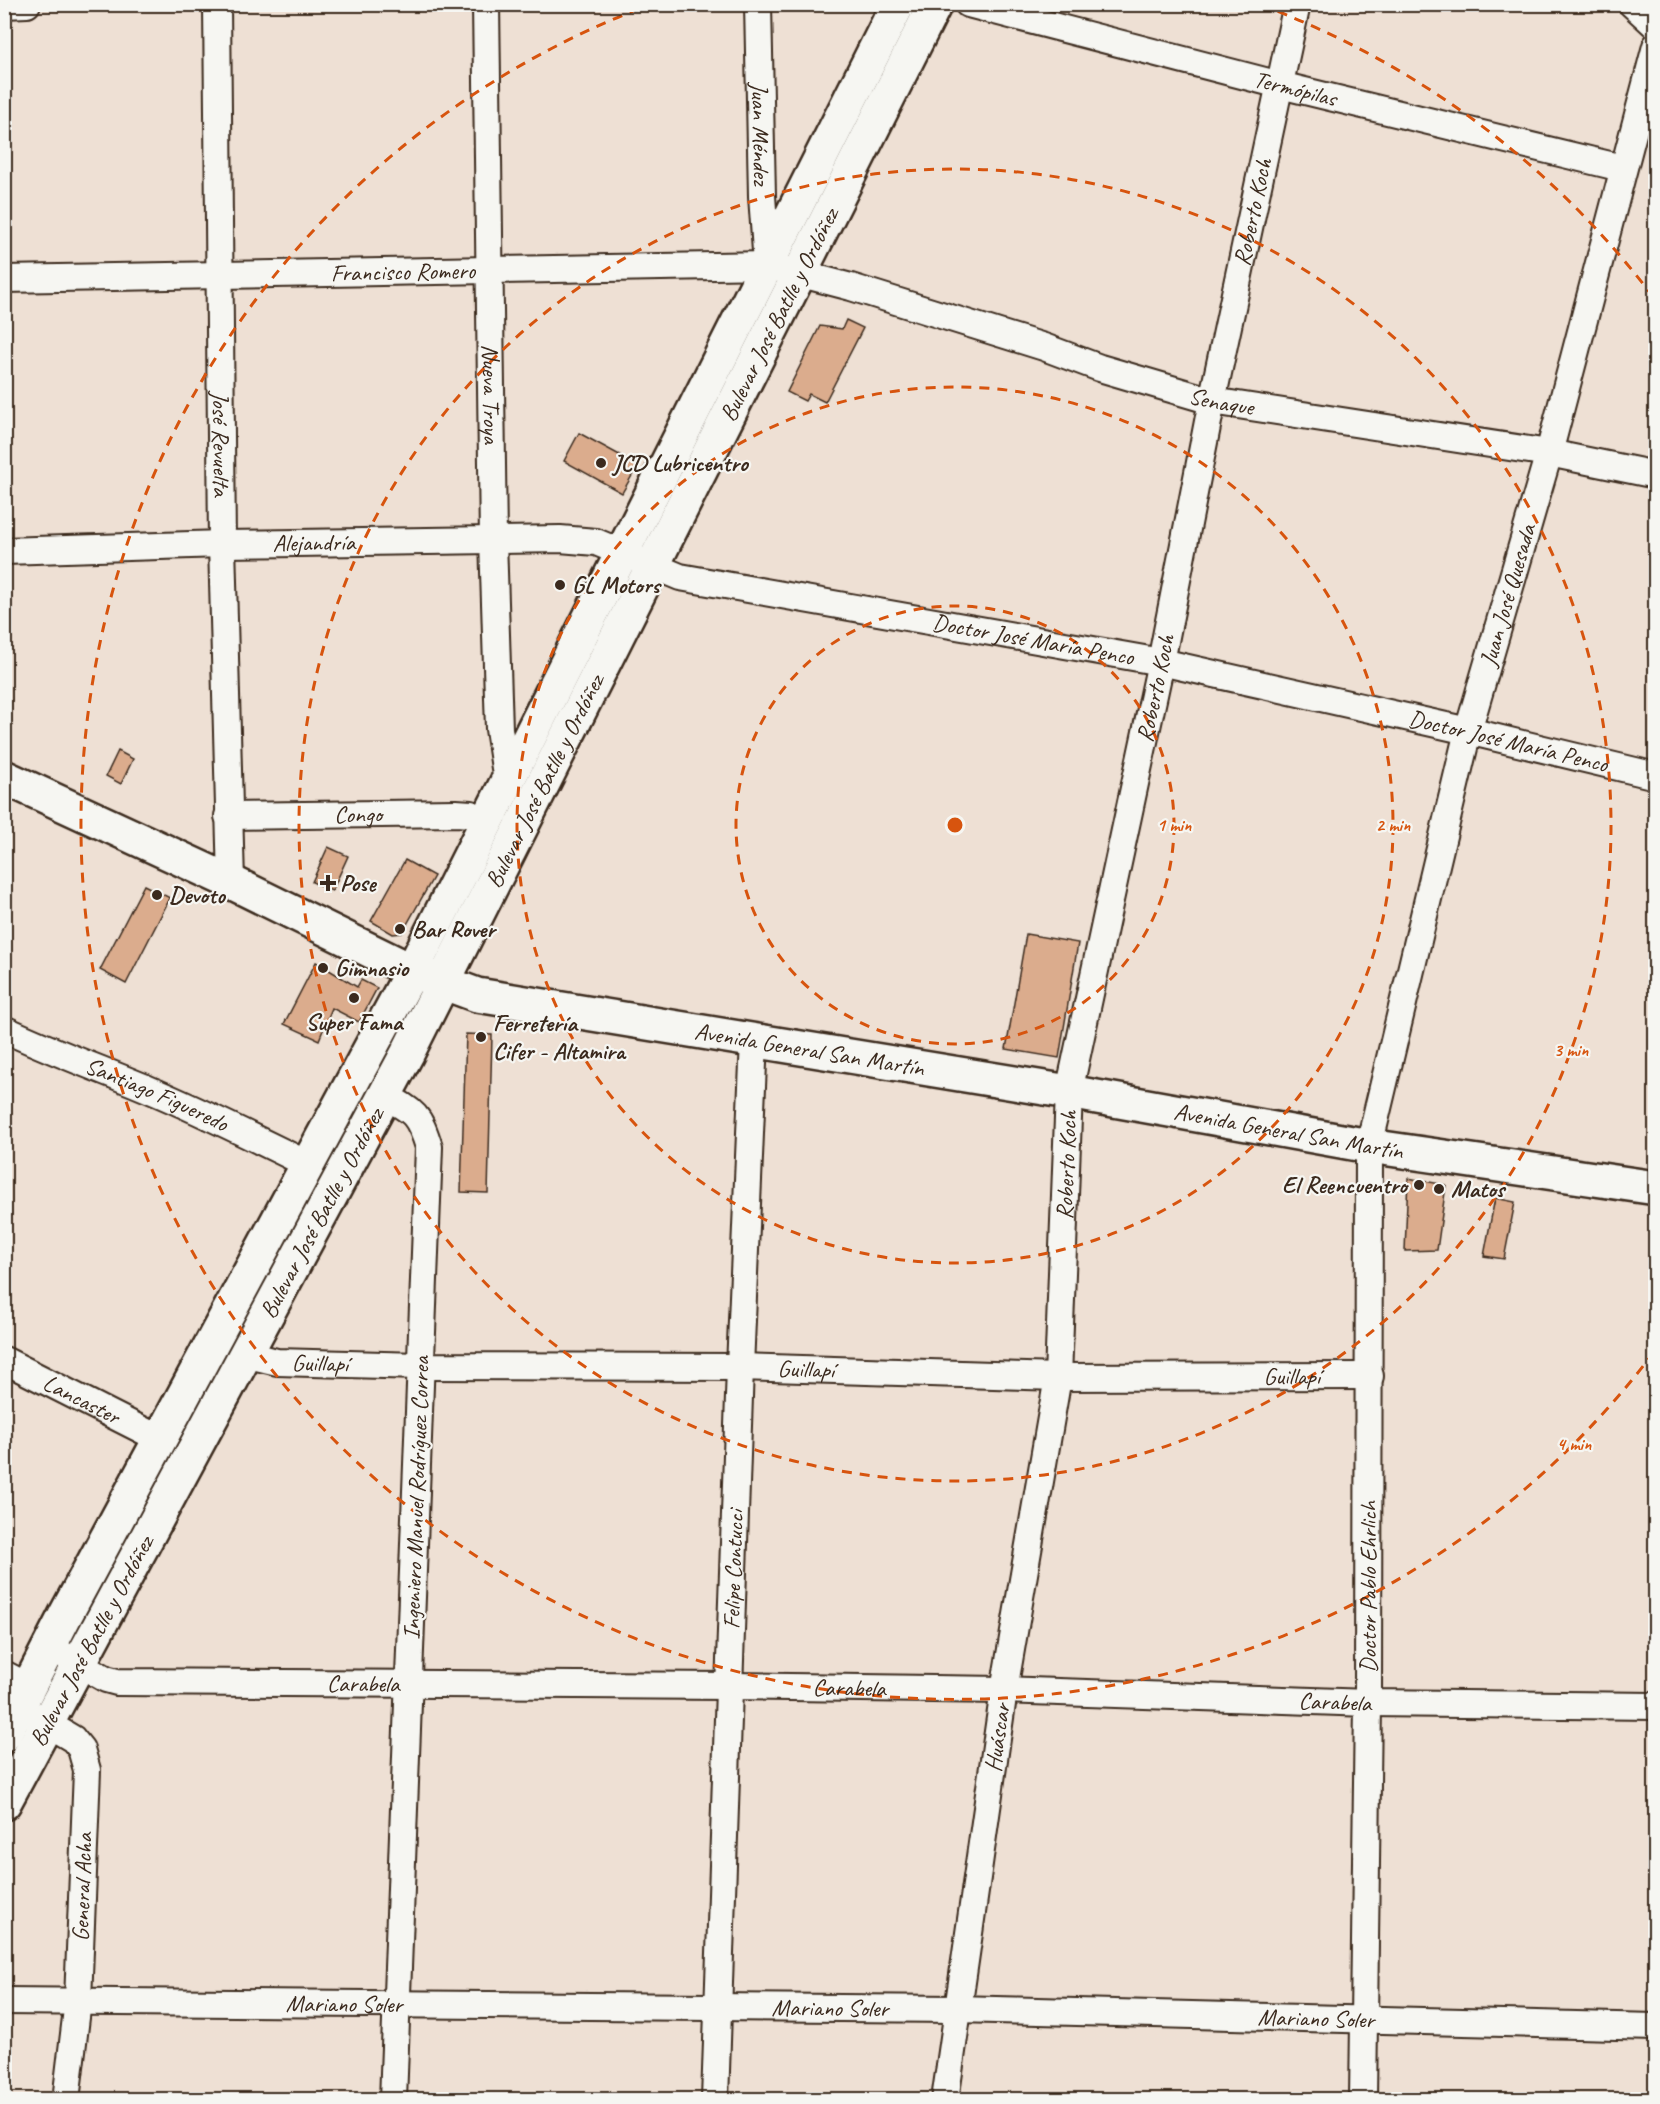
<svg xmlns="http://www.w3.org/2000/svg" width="1660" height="2104" font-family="Caveat,sans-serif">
  <defs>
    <pattern id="grass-dots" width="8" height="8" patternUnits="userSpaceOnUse" patternTransform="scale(1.5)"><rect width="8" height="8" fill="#a5eebc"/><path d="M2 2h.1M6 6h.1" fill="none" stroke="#8fcca1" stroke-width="1.8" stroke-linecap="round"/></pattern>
  </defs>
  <rect width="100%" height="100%" fill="#eee0d4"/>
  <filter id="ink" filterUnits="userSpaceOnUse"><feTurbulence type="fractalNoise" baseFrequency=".0167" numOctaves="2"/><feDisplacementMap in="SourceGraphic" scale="12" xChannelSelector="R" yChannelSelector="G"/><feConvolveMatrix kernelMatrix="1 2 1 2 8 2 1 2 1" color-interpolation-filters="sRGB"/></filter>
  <g filter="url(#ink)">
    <!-- grass -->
    <path fill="url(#grass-dots)" stroke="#708c6d" stroke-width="1.5" d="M 416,990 L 423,991 L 74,1638 L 73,1636 Z"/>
    <!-- building -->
    <path fill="#dbac8d" stroke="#3b2a1e" stroke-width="1.5" d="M 846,320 L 863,328 L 825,402 L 809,394 L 805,401 L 787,392 L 820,326 L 842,329 Z
      M 579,433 L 638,465 L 622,493 L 564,461 Z
      M 118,751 L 133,759 L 121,784 L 106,776 Z
      M 328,847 L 348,856 L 332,891 L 312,882 Z
      M 405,860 L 434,876 L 402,933 L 393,934 L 371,921 Z
      M 144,885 L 170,898 L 126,984 L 100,970 Z
      M 1026,934 L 1078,943 L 1059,1058 L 1006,1049 Z
      M 316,962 L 357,987 L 361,980 L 377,988 L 359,1022 L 332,1008 L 319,1040 L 284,1024 Z
      M 466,1034 L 492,1035 L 488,1193 L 461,1192 Z
      M 1408,1178 L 1446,1185 L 1437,1250 L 1405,1251 Z
      M 1495,1198 L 1515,1202 L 1504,1259 L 1484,1256 Z"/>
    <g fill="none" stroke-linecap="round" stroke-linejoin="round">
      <!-- minor casing -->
      <g stroke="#3b2a1e" stroke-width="30">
        <g id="minor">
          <path id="s1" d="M 217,4 L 222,544 L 231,882"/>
          <path id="s2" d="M 486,4 L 493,540 L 499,729 L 507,781"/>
          <path id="s3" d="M 758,4 L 762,196 L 767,265"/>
          <path id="s4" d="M 968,4 L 1280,85 L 1622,168"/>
          <path d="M 1632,4 L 1656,26"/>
          <path d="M 4,5 L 27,4"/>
          <path id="s5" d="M 4,279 L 767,265 L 851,287 L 1044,347 L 1100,368 L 1212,401 L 1549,453 L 1656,475"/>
          <path id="s6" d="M 4,551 L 222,544 L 493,540 L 560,539 L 596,542 L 680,577 L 1161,662 L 1468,731 L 1656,776"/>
          <path id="s7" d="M 228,816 L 456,813 L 471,814 L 488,820"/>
          <path id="s8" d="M 4,1029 C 51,1051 100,1069 148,1089 C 203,1112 256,1139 309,1165"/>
          <path d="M 385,1096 C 415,1112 419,1115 429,1147 L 393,2100"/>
          <path id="s9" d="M 245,1354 L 277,1362 L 419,1366 L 740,1367 L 1058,1377 L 1370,1376"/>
          <path id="s10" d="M 4,1360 L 160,1439"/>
          <path id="s11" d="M 64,1655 L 106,1679 L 117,1682 L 729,1686 L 1004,1690 L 1368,1703 L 1656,1706"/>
          <path d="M 4,1674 L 29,1687"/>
          <path d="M 31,1714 L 73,1739 L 81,1749 L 87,1770 L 78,2001 L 66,2100"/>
          <path id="s12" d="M 4,2001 L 957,2009 L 1656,2027"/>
          <path id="s13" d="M 715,2100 L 740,1367 L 754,1040"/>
          <path id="s14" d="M 945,2100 L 1004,1690 L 1058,1377 L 1069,1092 L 1161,662 L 1212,401 L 1297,4"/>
          <path id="s15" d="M 1363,2100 L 1368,1703 L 1369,1146 L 1468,731 L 1549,453 L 1656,46"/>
        </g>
      </g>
      <!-- major casing -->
      <g stroke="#3b2a1e" stroke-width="38">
        <g id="major">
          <path id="s16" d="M 4,777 L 231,882 L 412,971 L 477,995 L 1069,1092 L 1369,1146 L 1656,1188"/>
          <path d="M 4,1735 L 66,1614 L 412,971 L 898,4"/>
          <path id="s17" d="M 4,1803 L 407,1054 L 935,4"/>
        </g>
      </g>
      <!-- minor -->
      <use href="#minor" stroke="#f6f6f2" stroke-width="26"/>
      <!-- major -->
      <use href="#major" stroke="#f6f6f2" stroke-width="33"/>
    </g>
  </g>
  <!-- distance rings -->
  <g fill="none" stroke="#d7540e" stroke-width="3" stroke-dasharray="10 8">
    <circle cx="955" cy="825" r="219"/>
    <circle cx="955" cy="825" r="438"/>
    <circle cx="955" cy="825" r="656"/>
    <path d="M1654 1352A875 875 0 1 1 649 5M1261 5A875 875 0 0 1 1654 298"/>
  </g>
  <!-- markers -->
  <g fill="#3b2a1e" stroke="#f6f6f2" stroke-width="2">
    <circle cx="601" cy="463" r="6"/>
    <circle cx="560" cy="585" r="6"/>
    <path d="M325 874h6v6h6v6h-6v6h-6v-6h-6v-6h6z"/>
    <circle cx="157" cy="895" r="6"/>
    <circle cx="400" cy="929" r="6"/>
    <circle cx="323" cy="968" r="6"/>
    <circle cx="354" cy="998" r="6"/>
    <circle cx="481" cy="1037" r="6"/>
    <circle cx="1419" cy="1185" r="6"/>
    <circle cx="1439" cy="1189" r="6"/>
  </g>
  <g text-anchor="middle" stroke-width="4.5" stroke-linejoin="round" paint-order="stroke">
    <!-- street labels -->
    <g font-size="24" fill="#3b2a1e" stroke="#f6f6f2">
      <text dy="8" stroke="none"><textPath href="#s4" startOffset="338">Termópilas</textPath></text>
      <text dy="8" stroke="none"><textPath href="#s3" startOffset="130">Juan Méndez</textPath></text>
      <text dy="8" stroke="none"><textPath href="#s14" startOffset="1916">Roberto Koch</textPath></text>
      <text dy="8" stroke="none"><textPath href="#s5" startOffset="399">Francisco Romero</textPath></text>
      <text dy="8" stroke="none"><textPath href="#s17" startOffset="1678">Bulevar José Batlle y Ordóñez</textPath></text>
      <text dy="8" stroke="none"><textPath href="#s2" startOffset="390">Nueva Troya</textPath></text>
      <text dy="8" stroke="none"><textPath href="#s5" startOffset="1238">Senaque</textPath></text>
      <text dy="8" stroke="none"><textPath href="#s1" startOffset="440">José Revuelta</textPath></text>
      <text dy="8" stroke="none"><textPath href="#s6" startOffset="310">Alejandría</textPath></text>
      <text dy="8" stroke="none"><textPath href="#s15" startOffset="1522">Juan José Quesada</textPath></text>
      <text dy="8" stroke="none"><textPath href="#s6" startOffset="1042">Doctor José María Penco</textPath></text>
      <text dy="8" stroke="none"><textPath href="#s14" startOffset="1430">Roberto Koch</textPath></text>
      <text dy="8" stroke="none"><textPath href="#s6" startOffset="1528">Doctor José María Penco</textPath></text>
      <text dy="8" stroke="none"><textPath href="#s17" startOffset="1156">Bulevar José Batlle y Ordóñez</textPath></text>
      <text dy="8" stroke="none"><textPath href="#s7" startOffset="130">Congo</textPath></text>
      <text dy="8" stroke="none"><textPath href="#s16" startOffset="858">Avenida General San Martín</textPath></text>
      <text dy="8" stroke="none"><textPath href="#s8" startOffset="166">Santiago Figueredo</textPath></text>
      <text dy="8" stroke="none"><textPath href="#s16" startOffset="1344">Avenida General San Martín</textPath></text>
      <text dy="8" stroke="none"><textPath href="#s14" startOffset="944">Roberto Koch</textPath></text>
      <text dy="8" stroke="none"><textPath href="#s17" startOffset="670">Bulevar José Batlle y Ordóñez</textPath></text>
      <text dy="8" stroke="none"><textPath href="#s9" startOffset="76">Guillapí</textPath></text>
      <text dy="8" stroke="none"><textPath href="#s9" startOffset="562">Guillapí</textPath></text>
      <text dy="8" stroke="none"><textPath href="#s9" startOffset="1048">Guillapí</textPath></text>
      <text dy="8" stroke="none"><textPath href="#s10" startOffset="87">Lancaster</textPath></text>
      <text transform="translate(416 1498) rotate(-88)" y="8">Ingeniero Manuel Rodríguez Correa</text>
      <text dy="8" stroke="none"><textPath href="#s13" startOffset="531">Felipe Contucci</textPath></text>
      <text dy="8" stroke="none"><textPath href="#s15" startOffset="513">Doctor Pablo Ehrlich</textPath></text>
      <text dy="8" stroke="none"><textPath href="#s17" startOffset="184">Bulevar José Batlle y Ordóñez</textPath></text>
      <text dy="8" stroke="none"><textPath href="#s11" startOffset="306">Carabela</textPath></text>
      <text dy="8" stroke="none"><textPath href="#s11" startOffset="792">Carabela</textPath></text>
      <text dy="8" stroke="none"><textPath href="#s11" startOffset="1278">Carabela</textPath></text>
      <text dy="8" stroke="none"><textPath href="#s14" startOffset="366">Huáscar</textPath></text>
      <text transform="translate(82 1887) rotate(-88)" y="8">General Acha</text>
      <text dy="8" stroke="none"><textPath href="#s12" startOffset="340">Mariano Soler</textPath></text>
      <text dy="8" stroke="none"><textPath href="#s12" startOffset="826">Mariano Soler</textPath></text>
      <text dy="8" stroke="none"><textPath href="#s12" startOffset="1312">Mariano Soler</textPath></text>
    </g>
    <!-- poi labels -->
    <g font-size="24" font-weight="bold" fill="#3b2a1e" stroke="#f6f6f2" text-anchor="start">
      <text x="613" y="471">JCD Lubricentro</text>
      <text x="572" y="593">GL Motors</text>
      <text x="340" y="891">Pose</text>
      <text x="169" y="903">Devoto</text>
      <text x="412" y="937">Bar Rover</text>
      <text x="335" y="976">Gimnasio</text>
      <text x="354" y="1030" text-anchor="middle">Super Fama</text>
      <text x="493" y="1031">Ferretería<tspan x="493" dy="28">Cifer - Altamira</tspan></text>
      <text x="1407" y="1193" text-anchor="end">El Reencuentro</text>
      <text x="1451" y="1197">Matos</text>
    </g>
  </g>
  <circle cx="955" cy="825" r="9" fill="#d7540e" stroke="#f6f6f2" stroke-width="3"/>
  <g font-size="18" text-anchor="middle" font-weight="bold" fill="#d7540e" stroke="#f6f6f2" stroke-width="4.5" stroke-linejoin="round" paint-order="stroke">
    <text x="1174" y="831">1 min</text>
    <text x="1393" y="831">2 min</text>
    <text x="1571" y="1056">3 min</text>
    <text x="1574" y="1450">4 min</text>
  </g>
  <!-- margin -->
  <rect width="1660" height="2104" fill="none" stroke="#f6f6f2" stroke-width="24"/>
  <rect x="12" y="12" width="1636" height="2080" fill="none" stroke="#3b2a1e" stroke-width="2" filter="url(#ink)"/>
</svg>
